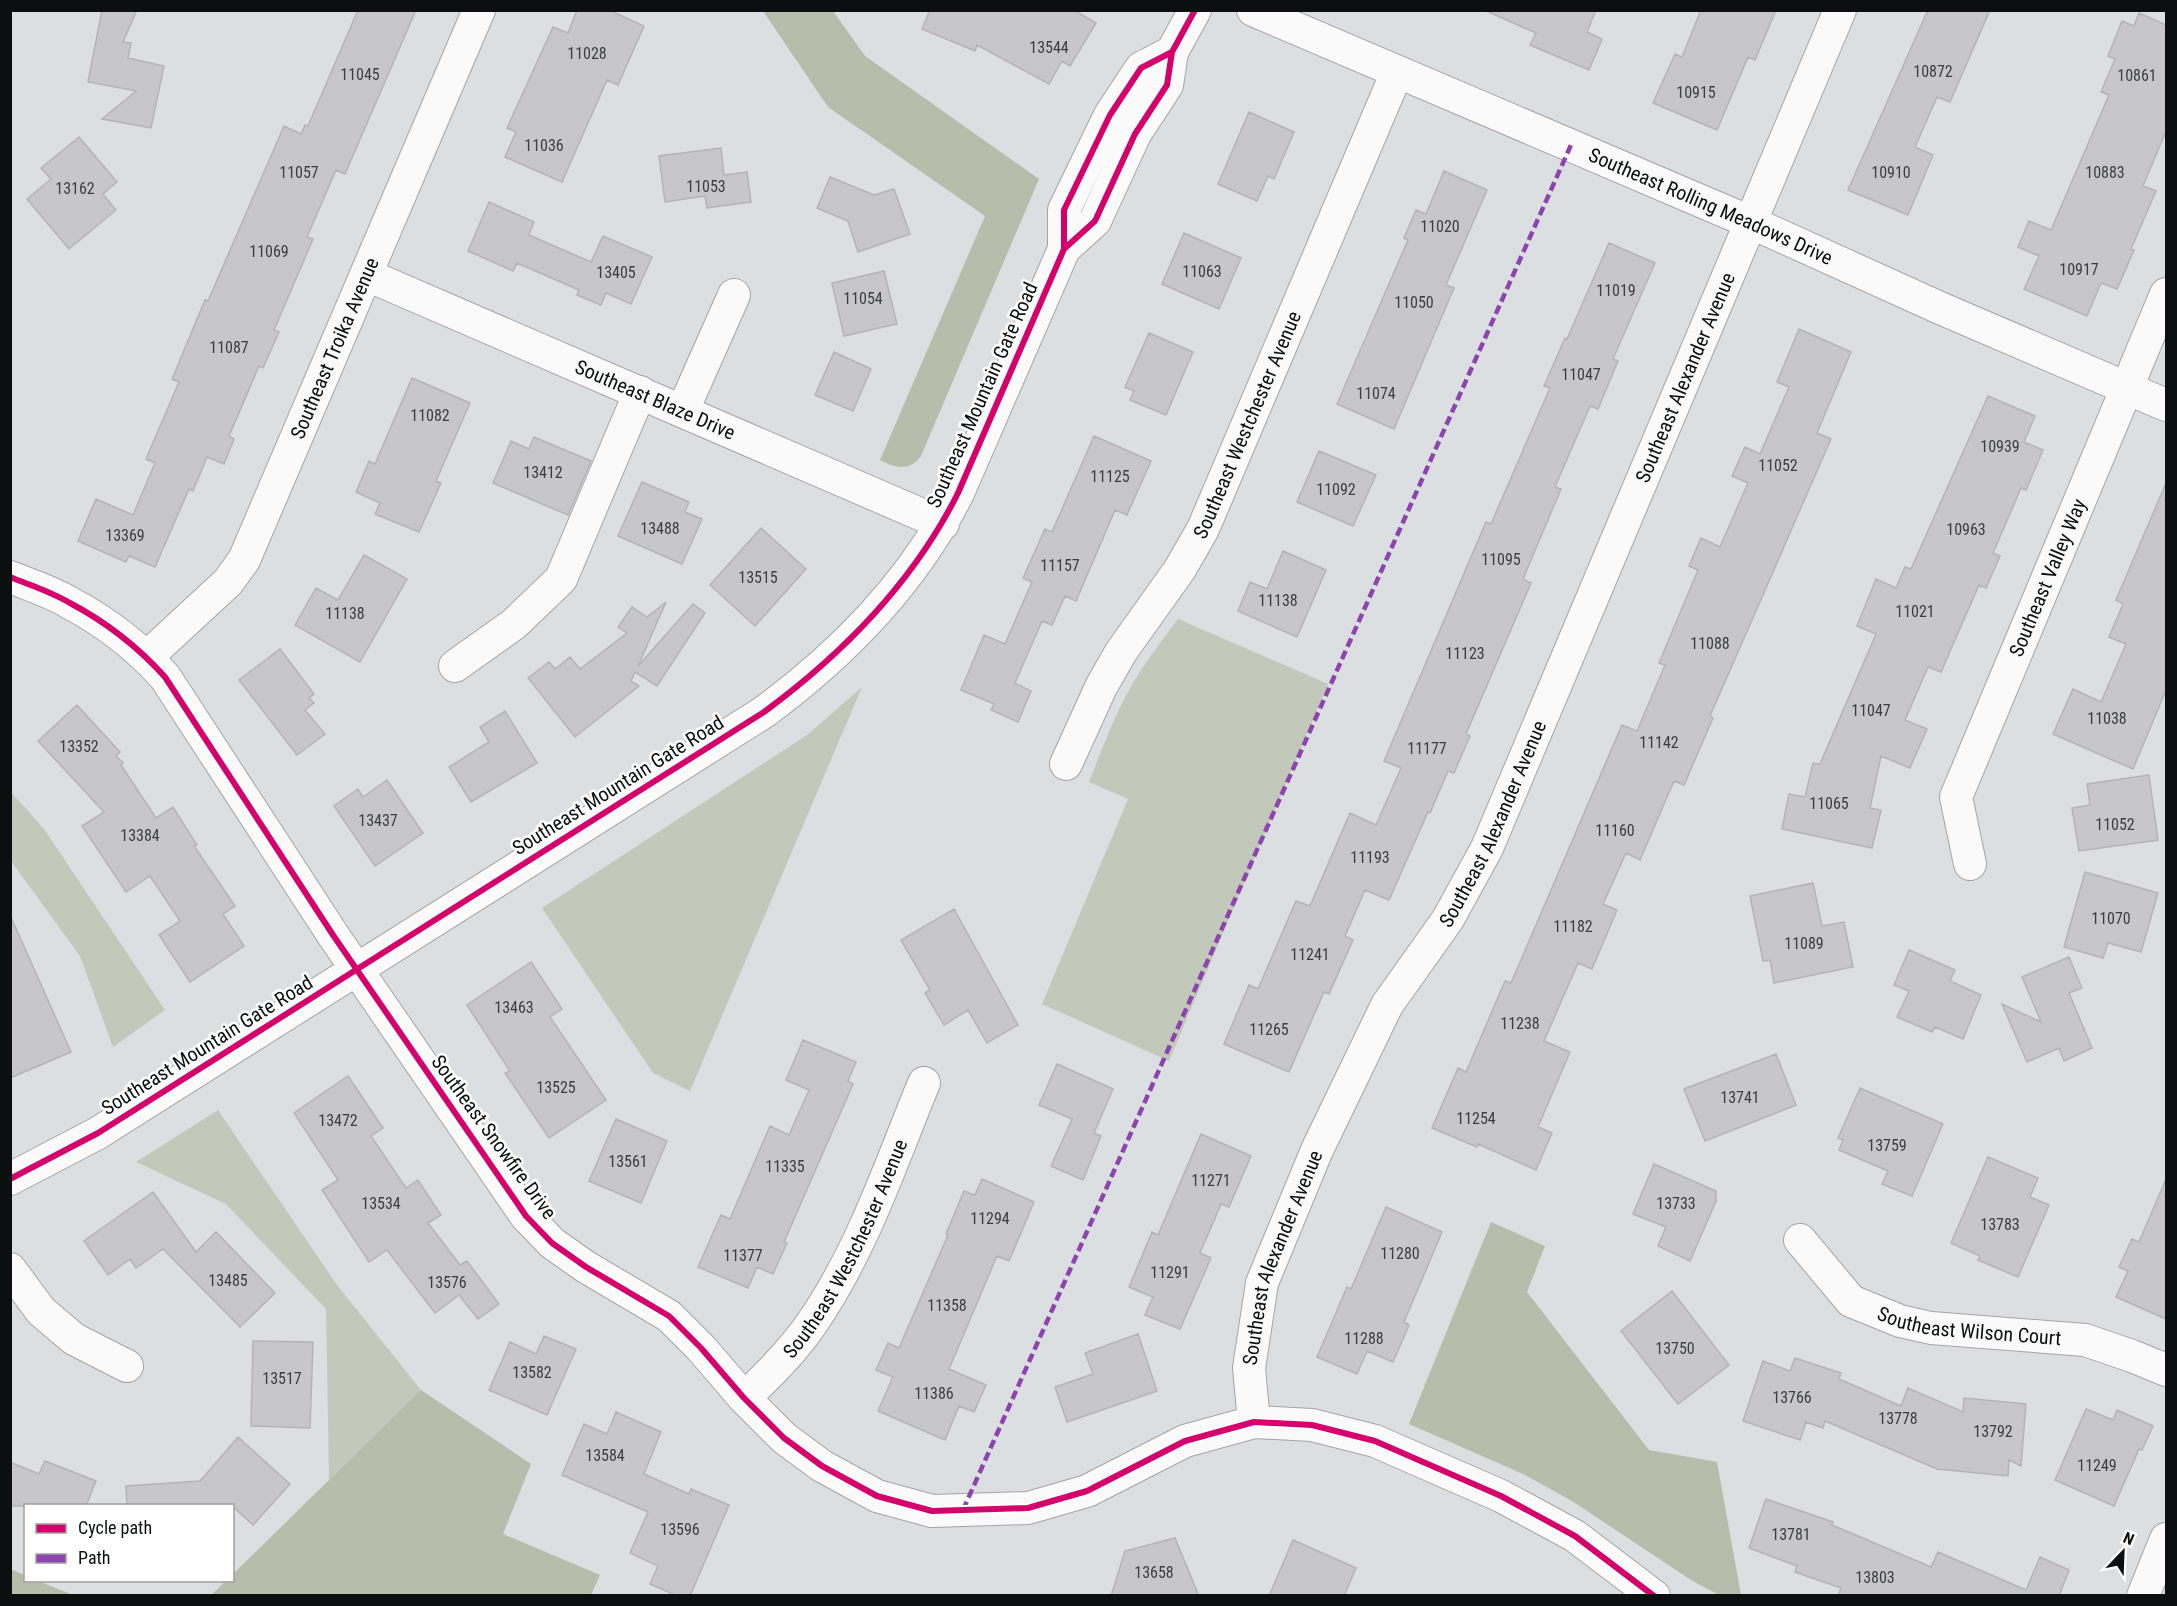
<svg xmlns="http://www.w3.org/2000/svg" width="2177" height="1606" font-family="'Roboto Condensed',sans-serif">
  <rect width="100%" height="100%" fill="#dcdfe1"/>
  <!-- green -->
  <path fill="#c2c8ba" d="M 1178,619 L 1328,684 L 1169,1061 L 1042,1004 L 1128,799 L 1089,782 C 1101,752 1112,721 1128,692 C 1142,666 1160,643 1178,619 Z
    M 862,687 L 690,1091 L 653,1073 L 542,908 L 807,735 Z
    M 11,792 L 44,829 L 165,1010 L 113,1047 L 80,956 L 11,861 Z
    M 218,1110 L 337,1285 L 421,1390 L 329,1480 L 326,1309 L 226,1204 L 136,1162 Z"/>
  <!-- forest -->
  <path fill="#b6bdab" d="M 763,11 L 833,11 L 865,56 L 1039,179 L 921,456 C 909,472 895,468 880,460 L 985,216 L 828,107 Z
    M 1491,1222 L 1545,1246 L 1527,1292 L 1649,1450 L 1717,1462 L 1741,1595 L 1717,1594 L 1691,1580 L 1572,1501 L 1523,1474 L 1409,1424 Z
    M 421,1390 L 531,1464 L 503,1534 L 600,1575 L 591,1595 L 211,1595 L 226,1581 L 232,1580 L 233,1574 Z
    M 10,1569 L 25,1575 L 26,1580 L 38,1581 L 73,1595 L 11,1595 Z"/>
  <!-- building -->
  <path fill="#c7c7c9" stroke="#b4b4b6" stroke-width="1.5" d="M 102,10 L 137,10 L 123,42 L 131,43 L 128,58 L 164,66 L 151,128 L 102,119 L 136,91 L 88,82 Z
    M 358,10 L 416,10 L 345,174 L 336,170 L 307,237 L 313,239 L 274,330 L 279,332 L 263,368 L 259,366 L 229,436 L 234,439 L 224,464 L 207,457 L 193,491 L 189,489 L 155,567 L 129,556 L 126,562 L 78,541 L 96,499 L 133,515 L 155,463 L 146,459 L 179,382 L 172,379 L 205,300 L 208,301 L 284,126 L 301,134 L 305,125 L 308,126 Z
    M 577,10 L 609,10 L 644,26 L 618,85 L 607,80 L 562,182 L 505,157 L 516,132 L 507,128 L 553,27 L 568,33 Z
    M 930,10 L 1074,10 L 1096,23 L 1070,66 L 1062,61 L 1049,84 L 977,45 L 975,51 L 922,29 Z
    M 1484,10 L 1596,10 L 1587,32 L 1602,39 L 1589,70 L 1530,45 L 1536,33 Z
    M 1701,10 L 1776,10 L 1755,60 L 1748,57 L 1717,130 L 1653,103 L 1675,54 L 1682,57 Z
    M 1928,10 L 1990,10 L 1950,102 L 1937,97 L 1915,147 L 1933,155 L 1908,215 L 1848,190 Z
    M 2139,13 L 2166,25 L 2166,131 L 2143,186 L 2156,191 L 2131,249 L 2134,250 L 2117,289 L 2101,283 L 2087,316 L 2024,289 L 2039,256 L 2018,247 L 2029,221 L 2051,230 L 2109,95 L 2101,92 L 2115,59 L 2108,56 L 2122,21 L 2134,26 Z
    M 1249,112 L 1294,132 L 1274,179 L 1268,176 L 1257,201 L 1218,184 Z
    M 79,137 L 117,182 L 103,194 L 116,210 L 69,249 L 27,199 L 51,179 L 41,168 Z
    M 721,148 L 724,175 L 747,172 L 751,202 L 707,208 L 705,196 L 665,202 L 659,156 Z
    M 1444,171 L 1487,190 L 1446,285 L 1454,288 L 1394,429 L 1337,404 L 1408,240 L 1404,238 L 1416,210 L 1426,214 Z
    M 830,177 L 874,195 L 894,189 L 910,234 L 858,252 L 848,221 L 817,208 Z
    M 489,202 L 534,222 L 529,235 L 591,262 L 603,236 L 652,257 L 631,304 L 606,293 L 601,305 L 577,295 L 579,290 L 517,263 L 513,271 L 468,251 Z
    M 1184,233 L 1241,258 L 1219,309 L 1162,284 Z
    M 1609,243 L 1655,263 L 1613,359 L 1618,361 L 1598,409 L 1590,406 L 1555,487 L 1561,489 L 1523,579 L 1531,583 L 1466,734 L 1470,736 L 1454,773 L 1448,771 L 1430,813 L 1428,812 L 1389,900 L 1365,890 L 1345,936 L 1353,940 L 1329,994 L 1324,992 L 1289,1072 L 1224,1044 L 1249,985 L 1258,989 L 1296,901 L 1310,906 L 1350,813 L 1376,825 L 1401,768 L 1384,761 L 1486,522 L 1491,524 L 1550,388 L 1544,386 L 1565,338 L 1567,339 Z
    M 884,271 L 897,324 L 844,336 L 832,283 Z
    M 1799,329 L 1851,352 L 1817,433 L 1831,439 L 1710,716 L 1713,718 L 1684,785 L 1674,781 L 1640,860 L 1626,853 L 1603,904 L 1617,910 L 1592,969 L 1578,963 L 1544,1041 L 1570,1052 L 1538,1127 L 1552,1133 L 1536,1170 L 1478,1144 L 1477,1147 L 1432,1128 L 1458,1068 L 1466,1072 L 1505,981 L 1511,983 L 1622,725 L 1637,731 L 1665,665 L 1659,663 L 1698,570 L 1689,566 L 1701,538 L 1720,547 L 1748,483 L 1732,476 L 1745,447 L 1760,454 L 1789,387 L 1777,382 Z
    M 1149,333 L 1193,352 L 1166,415 L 1130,400 L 1134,391 L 1125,387 Z
    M 834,352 L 871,369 L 853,411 L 815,395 Z
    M 412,378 L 470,403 L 436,481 L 441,483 L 419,532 L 375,514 L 380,503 L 356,492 L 369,461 L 375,464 Z
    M 1988,396 L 2035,416 L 2024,442 L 2043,450 L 2026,490 L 2021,488 L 1993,553 L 2000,556 L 1986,588 L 1979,585 L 1941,672 L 1928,667 L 1905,720 L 1927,729 L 1910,768 L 1881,756 L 1870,808 L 1881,810 L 1872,848 L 1782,829 L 1789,794 L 1805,797 L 1813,763 L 1820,764 L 1876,634 L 1857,626 L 1876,579 L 1896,588 L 1905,567 L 1911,569 Z
    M 1094,436 L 1151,461 L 1127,515 L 1115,510 L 1076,601 L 1065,596 L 1052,625 L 1042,621 L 1015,683 L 1031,691 L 1018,722 L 991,710 L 994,704 L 961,690 L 984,635 L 1005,644 L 1032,582 L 1023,578 L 1045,529 L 1052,532 Z
    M 534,437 L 591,461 L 568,515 L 493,483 L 511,441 L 529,449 Z
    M 1319,451 L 1376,475 L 1353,526 L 1297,502 Z
    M 642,482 L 689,502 L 685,512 L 702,519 L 682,564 L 618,536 Z
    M 2166,483 L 2166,690 L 2133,769 L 2053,734 L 2073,689 L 2101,702 L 2126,644 L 2109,637 L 2123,604 L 2116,600 Z
    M 761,528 L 806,569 L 755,626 L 710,585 Z
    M 1283,551 L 1326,570 L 1297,637 L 1238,611 L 1250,582 L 1267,589 Z
    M 364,555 L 407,579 L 360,662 L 295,625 L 316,588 L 338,600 Z
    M 666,602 L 638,666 L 693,604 L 705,613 L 657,686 L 635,672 L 631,681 L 639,686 L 575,737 L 528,678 L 549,662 L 555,669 L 570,657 L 580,669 L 627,633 L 618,627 L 632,607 L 647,617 Z
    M 280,649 L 314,694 L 309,698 L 314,703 L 305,710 L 325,734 L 297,755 L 239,680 Z
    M 77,705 L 120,752 L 116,756 L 123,763 L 121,765 L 156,818 L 173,807 L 197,845 L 194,846 L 235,906 L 223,914 L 244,946 L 190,982 L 159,935 L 180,921 L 150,876 L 126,892 L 82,826 L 104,812 L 38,741 Z
    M 505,711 L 537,763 L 471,802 L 449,767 L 489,742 L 480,727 Z
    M 2149,775 L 2158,840 L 2079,851 L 2072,808 L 2090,805 L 2087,784 Z
    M 387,780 L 423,833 L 375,866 L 334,806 L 358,789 L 363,797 Z
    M 2085,872 L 2158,893 L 2141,952 L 2108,943 L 2103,958 L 2064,947 Z
    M 1813,883 L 1822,926 L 1844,922 L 1853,967 L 1774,983 L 1770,960 L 1763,961 L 1750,896 Z
    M 954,909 L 1018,1025 L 987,1043 L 968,1010 L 944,1025 L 925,993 L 930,990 L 901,940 Z
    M 10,915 L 71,1052 L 10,1078 Z
    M 1909,950 L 1955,970 L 1950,981 L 1981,995 L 1963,1039 L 1935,1027 L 1932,1032 L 1897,1017 L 1909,991 L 1894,985 Z
    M 2069,957 L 2082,988 L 2069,993 L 2092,1048 L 2064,1061 L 2059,1048 L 2027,1062 L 2002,1004 L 2041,1022 L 2022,977 Z
    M 531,962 L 562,1009 L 550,1017 L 606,1100 L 549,1138 L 505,1073 L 510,1071 L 467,1005 Z
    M 803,1040 L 856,1062 L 848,1081 L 853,1084 L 784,1242 L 787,1243 L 773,1274 L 757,1267 L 748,1288 L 698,1267 L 721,1215 L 730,1219 L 770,1126 L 789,1135 L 809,1090 L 786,1080 Z
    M 1776,1054 L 1796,1105 L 1705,1141 L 1684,1089 Z
    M 1057,1064 L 1113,1089 L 1094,1133 L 1101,1136 L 1083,1180 L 1051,1166 L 1072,1119 L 1039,1105 Z
    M 348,1076 L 383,1128 L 371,1136 L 406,1188 L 418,1180 L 441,1215 L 428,1223 L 460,1265 L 467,1261 L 499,1304 L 478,1319 L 459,1295 L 435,1313 L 387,1250 L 369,1262 L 322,1190 L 338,1180 L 294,1113 Z
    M 1860,1088 L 1943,1124 L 1912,1196 L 1882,1184 L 1888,1171 L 1839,1150 L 1843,1140 L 1838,1138 Z
    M 616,1119 L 667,1141 L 641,1203 L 589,1181 Z
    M 1201,1134 L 1251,1156 L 1229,1207 L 1221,1204 L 1200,1253 L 1211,1258 L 1180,1329 L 1145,1315 L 1153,1297 L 1129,1287 L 1152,1232 L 1158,1235 Z
    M 1988,1157 L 2038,1178 L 2030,1197 L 2049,1205 L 2018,1277 L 1978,1260 L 1980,1256 L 1951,1243 Z
    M 1654,1164 L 1716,1191 L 1716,1201 L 1690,1261 L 1658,1246 L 1666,1227 L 1633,1214 Z
    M 982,1179 L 1034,1202 L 1009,1261 L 997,1256 L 949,1369 L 986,1385 L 974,1412 L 959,1406 L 945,1440 L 878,1411 L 893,1377 L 876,1370 L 888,1343 L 899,1348 L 948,1235 L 946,1234 L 964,1191 L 975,1195 Z
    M 2166,1179 L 2166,1319 L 2116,1297 L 2128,1271 L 2119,1267 L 2132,1239 L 2139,1242 Z
    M 153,1192 L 196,1252 L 216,1232 L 275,1293 L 240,1327 L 163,1249 L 136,1268 L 130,1259 L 108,1275 L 84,1241 Z
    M 1386,1207 L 1442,1232 L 1404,1322 L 1409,1325 L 1393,1362 L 1367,1351 L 1357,1374 L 1317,1357 L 1347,1287 L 1351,1289 Z
    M 1672,1291 L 1729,1365 L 1678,1404 L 1621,1331 Z
    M 1138,1334 L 1157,1391 L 1067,1422 L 1055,1387 L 1093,1374 L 1085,1353 Z
    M 544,1336 L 576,1349 L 547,1415 L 489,1390 L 510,1342 L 536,1354 Z
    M 253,1341 L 313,1342 L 310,1428 L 251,1426 Z
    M 1795,1358 L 1841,1373 L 1839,1379 L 1901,1406 L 1908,1388 L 1963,1412 L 1964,1398 L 2026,1404 L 2021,1466 L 2009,1460 L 2008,1476 L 1937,1469 L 1825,1421 L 1823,1428 L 1806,1422 L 1800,1440 L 1743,1421 L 1763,1361 L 1790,1371 Z
    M 2086,1409 L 2113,1420 L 2117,1410 L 2153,1426 L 2142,1450 L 2139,1449 L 2114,1506 L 2055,1480 Z
    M 616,1412 L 661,1432 L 644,1474 L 689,1494 L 691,1489 L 729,1505 L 690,1596 L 677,1596 L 650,1584 L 658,1566 L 630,1553 L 648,1512 L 562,1475 L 584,1424 L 607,1434 Z
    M 238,1437 L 290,1484 L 253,1525 L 232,1506 L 127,1506 L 126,1486 L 200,1481 Z
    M 45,1461 L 96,1481 L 86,1506 L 10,1506 L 10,1462 L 39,1474 Z
    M 1766,1499 L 1833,1522 L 1832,1525 L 1931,1567 L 1938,1552 L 2026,1590 L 2040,1557 L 2069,1570 L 2059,1596 L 1838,1596 L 1841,1588 L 1795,1572 L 1797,1566 L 1749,1548 Z
    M 1175,1538 L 1199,1596 L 1111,1596 L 1125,1551 Z
    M 1293,1540 L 1356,1568 L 1344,1596 L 1269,1596 Z"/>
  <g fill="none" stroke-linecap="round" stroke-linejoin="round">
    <!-- minor casing -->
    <g stroke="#a2a5a7" stroke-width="34">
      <g id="minor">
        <path id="s1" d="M 1253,10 L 1750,222 L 1940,308 L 2166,405"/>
        <path d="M 1064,249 L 1095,221 L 1135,134 L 1167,85 L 1172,52 L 1195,10"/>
        <path id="s2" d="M 367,275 L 943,524"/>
        <path d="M 683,410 L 734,295"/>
        <path d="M 10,577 C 30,585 52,592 70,603 C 106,622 138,647 165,677 L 333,935 L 526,1216 L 552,1243 L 586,1267 L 669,1316 L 701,1348 L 744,1398 L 784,1438 L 822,1466 L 877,1496 L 932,1511 L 1028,1508 L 1087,1491 L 1185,1441 L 1254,1422 L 1312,1425 L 1375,1441 L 1501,1496 L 1575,1536 L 1654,1596"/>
        <path id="s3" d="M 147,657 L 228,582 L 244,560 L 479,10"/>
        <path d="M 455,666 L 514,624 L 561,579 L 640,392"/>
        <path id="s4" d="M 1066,764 L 1101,687 L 1121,652 L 1180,569 L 1203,529 L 1397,72"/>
        <path id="s5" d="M 1970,864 L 1956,797 L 2166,294"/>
        <path d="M 10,1179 L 98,1133 L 764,712 C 844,653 913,583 958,493 L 1064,249 L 1064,210 L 1110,115 L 1141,68 L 1172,52"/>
        <path id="s6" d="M 1800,1240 L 1851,1301 L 1900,1321 L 1931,1328 L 2085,1340 L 2132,1356 L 2166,1370"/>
        <path d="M 10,1269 L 41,1311 L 74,1339 L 127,1366"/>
        <path id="s7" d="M 744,1398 C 770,1374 794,1350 814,1320 C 863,1248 891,1163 924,1083"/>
        <path id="s8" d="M 1254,1422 L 1249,1368 L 1262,1283 L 1317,1150 L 1387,1005 L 1448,919 L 1487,848 L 1840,10"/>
        <path d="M 2143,1596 L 2166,1539"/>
      </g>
    </g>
    <!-- minor -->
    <use href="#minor" stroke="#fafafa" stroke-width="32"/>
    <!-- quiet -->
    <path stroke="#8e44ad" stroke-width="4.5" stroke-dasharray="9 4.5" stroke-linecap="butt" d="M 963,1510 L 1571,145"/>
    <!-- cycleway casing -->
    <g stroke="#fff" stroke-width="10">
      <path id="cycleway" d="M 1064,249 L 1095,221 L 1135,134 L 1167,85 L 1172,52 L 1195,10
        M 10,577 C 30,585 52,592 70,603 C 106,622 138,647 165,677 L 333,935 L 526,1216 L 552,1243 L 586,1267 L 669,1316 L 701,1348 L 744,1398 L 784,1438 L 822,1466 L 877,1496 L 932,1511 L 1028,1508 L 1087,1491 L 1185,1441 L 1254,1422 L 1312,1425 L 1375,1441 L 1501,1496 L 1575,1536 L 1654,1596
        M 10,1179 L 98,1133 L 764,712 C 844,653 913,583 958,493 L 1064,249 L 1064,210 L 1110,115 L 1141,68 L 1172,52"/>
    </g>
    <!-- cycleway -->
    <use href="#cycleway" stroke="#d6006c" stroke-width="6"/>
  </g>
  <g text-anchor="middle" stroke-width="5" stroke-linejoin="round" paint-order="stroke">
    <!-- number labels -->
    <g font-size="16" fill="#3b3d3e">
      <text x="1049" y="53">13544</text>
      <text x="587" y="59">11028</text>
      <text x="1933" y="77">10872</text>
      <text x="360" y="80">11045</text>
      <text x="2137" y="81">10861</text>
      <text x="1696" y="98">10915</text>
      <text x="544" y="151">11036</text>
      <text x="299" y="178">11057</text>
      <text x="1891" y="178">10910</text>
      <text x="2105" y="178">10883</text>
      <text x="706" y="192">11053</text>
      <text x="75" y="194">13162</text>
      <text x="1440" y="232">11020</text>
      <text x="269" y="257">11069</text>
      <text x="2079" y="275">10917</text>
      <text x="1202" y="277">11063</text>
      <text x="616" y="278">13405</text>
      <text x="1616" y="296">11019</text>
      <text x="863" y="304">11054</text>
      <text x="1414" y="308">11050</text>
      <text x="229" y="353">11087</text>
      <text x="1581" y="380">11047</text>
      <text x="1376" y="399">11074</text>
      <text x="430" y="421">11082</text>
      <text x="2000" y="452">10939</text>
      <text x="1778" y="471">11052</text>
      <text x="543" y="478">13412</text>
      <text x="1110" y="482">11125</text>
      <text x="1336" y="495">11092</text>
      <text x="660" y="534">13488</text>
      <text x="1966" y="535">10963</text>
      <text x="125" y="541">13369</text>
      <text x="1501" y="565">11095</text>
      <text x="1060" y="571">11157</text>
      <text x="758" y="583">13515</text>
      <text x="1278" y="606">11138</text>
      <text x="1915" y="617">11021</text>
      <text x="345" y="619">11138</text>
      <text x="1710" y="649">11088</text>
      <text x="1465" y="659">11123</text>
      <text x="1871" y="716">11047</text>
      <text x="2107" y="724">11038</text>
      <text x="1659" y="748">11142</text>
      <text x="79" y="752">13352</text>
      <text x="1427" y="754">11177</text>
      <text x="1829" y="809">11065</text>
      <text x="378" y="826">13437</text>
      <text x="2115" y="830">11052</text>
      <text x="1615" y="836">11160</text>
      <text x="140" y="841">13384</text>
      <text x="1370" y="863">11193</text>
      <text x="2111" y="924">11070</text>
      <text x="1573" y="932">11182</text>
      <text x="1804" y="949">11089</text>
      <text x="1310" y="960">11241</text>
      <text x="514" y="1013">13463</text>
      <text x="1520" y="1029">11238</text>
      <text x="1269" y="1035">11265</text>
      <text x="556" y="1093">13525</text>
      <text x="1740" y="1103">13741</text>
      <text x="1476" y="1124">11254</text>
      <text x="338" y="1126">13472</text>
      <text x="1887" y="1151">13759</text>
      <text x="628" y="1167">13561</text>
      <text x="785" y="1172">11335</text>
      <text x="1211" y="1186">11271</text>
      <text x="381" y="1209">13534</text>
      <text x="1676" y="1209">13733</text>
      <text x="990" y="1224">11294</text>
      <text x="2000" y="1230">13783</text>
      <text x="1400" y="1259">11280</text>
      <text x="743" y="1261">11377</text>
      <text x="1170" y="1278">11291</text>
      <text x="228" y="1286">13485</text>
      <text x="447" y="1288">13576</text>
      <text x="947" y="1311">11358</text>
      <text x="1364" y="1344">11288</text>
      <text x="1675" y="1354">13750</text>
      <text x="532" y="1378">13582</text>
      <text x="282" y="1384">13517</text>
      <text x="934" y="1399">11386</text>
      <text x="1792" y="1403">13766</text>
      <text x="1898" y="1424">13778</text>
      <text x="1993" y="1437">13792</text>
      <text x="605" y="1461">13584</text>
      <text x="2097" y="1471">11249</text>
      <text x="680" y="1535">13596</text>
      <text x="1791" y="1540">13781</text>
      <text x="1154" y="1578">13658</text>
      <text x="1875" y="1583">13803</text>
    </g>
    <!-- street labels -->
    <g font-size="20" fill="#0c0f10" stroke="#fff">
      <text dy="7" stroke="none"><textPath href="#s1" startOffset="498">Southeast Rolling Meadows Drive</textPath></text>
      <text dy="7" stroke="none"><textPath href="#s3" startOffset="368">Southeast Troika Avenue</textPath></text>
      <text dy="7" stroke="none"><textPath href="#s8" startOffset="1142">Southeast Alexander Avenue</textPath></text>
      <text transform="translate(982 395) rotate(-66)" y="7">Southeast Mountain Gate Road</text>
      <text dy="7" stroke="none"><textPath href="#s2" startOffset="314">Southeast Blaze Drive</textPath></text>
      <text dy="7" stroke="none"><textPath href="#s4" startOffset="386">Southeast Westchester Avenue</textPath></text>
      <text dy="7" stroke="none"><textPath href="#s5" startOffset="306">Southeast Valley Way</textPath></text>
      <text transform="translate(618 785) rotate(-32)" y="7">Southeast Mountain Gate Road</text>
      <text dy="7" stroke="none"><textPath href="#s8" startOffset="656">Southeast Alexander Avenue</textPath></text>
      <text transform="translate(207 1045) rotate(-32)" y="7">Southeast Mountain Gate Road</text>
      <text transform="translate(494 1137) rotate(54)" y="7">Southeast Snowfire Drive</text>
      <text dy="7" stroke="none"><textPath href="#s7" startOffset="183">Southeast Westchester Avenue</textPath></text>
      <text dy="7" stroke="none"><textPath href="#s8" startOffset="170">Southeast Alexander Avenue</textPath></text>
      <text dy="7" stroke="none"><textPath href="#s6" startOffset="202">Southeast Wilson Court</textPath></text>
    </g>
  </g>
  <!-- border -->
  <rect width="2177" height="1606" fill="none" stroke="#0c0f10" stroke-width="24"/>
  <!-- legend -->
  <rect x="24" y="1504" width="210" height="78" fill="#ffffff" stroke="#9e9f9f" stroke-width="1.5"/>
  <rect x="36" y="1524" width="30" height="9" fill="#d6006c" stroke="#9e9f9f" stroke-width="1.5"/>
  <text x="78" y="1534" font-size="18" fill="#0c0f10">Cycle path</text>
  <rect x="36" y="1554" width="30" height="9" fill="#8e44ad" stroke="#9e9f9f" stroke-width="1.5"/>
  <text x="78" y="1564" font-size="18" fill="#0c0f10">Path</text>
  <!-- north arrow -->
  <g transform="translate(2123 1552) rotate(23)" stroke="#ffffff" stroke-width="4.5" paint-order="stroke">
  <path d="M0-4.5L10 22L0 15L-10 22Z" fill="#0c0f10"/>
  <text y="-9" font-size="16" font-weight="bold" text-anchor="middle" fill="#0c0f10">N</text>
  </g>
</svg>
